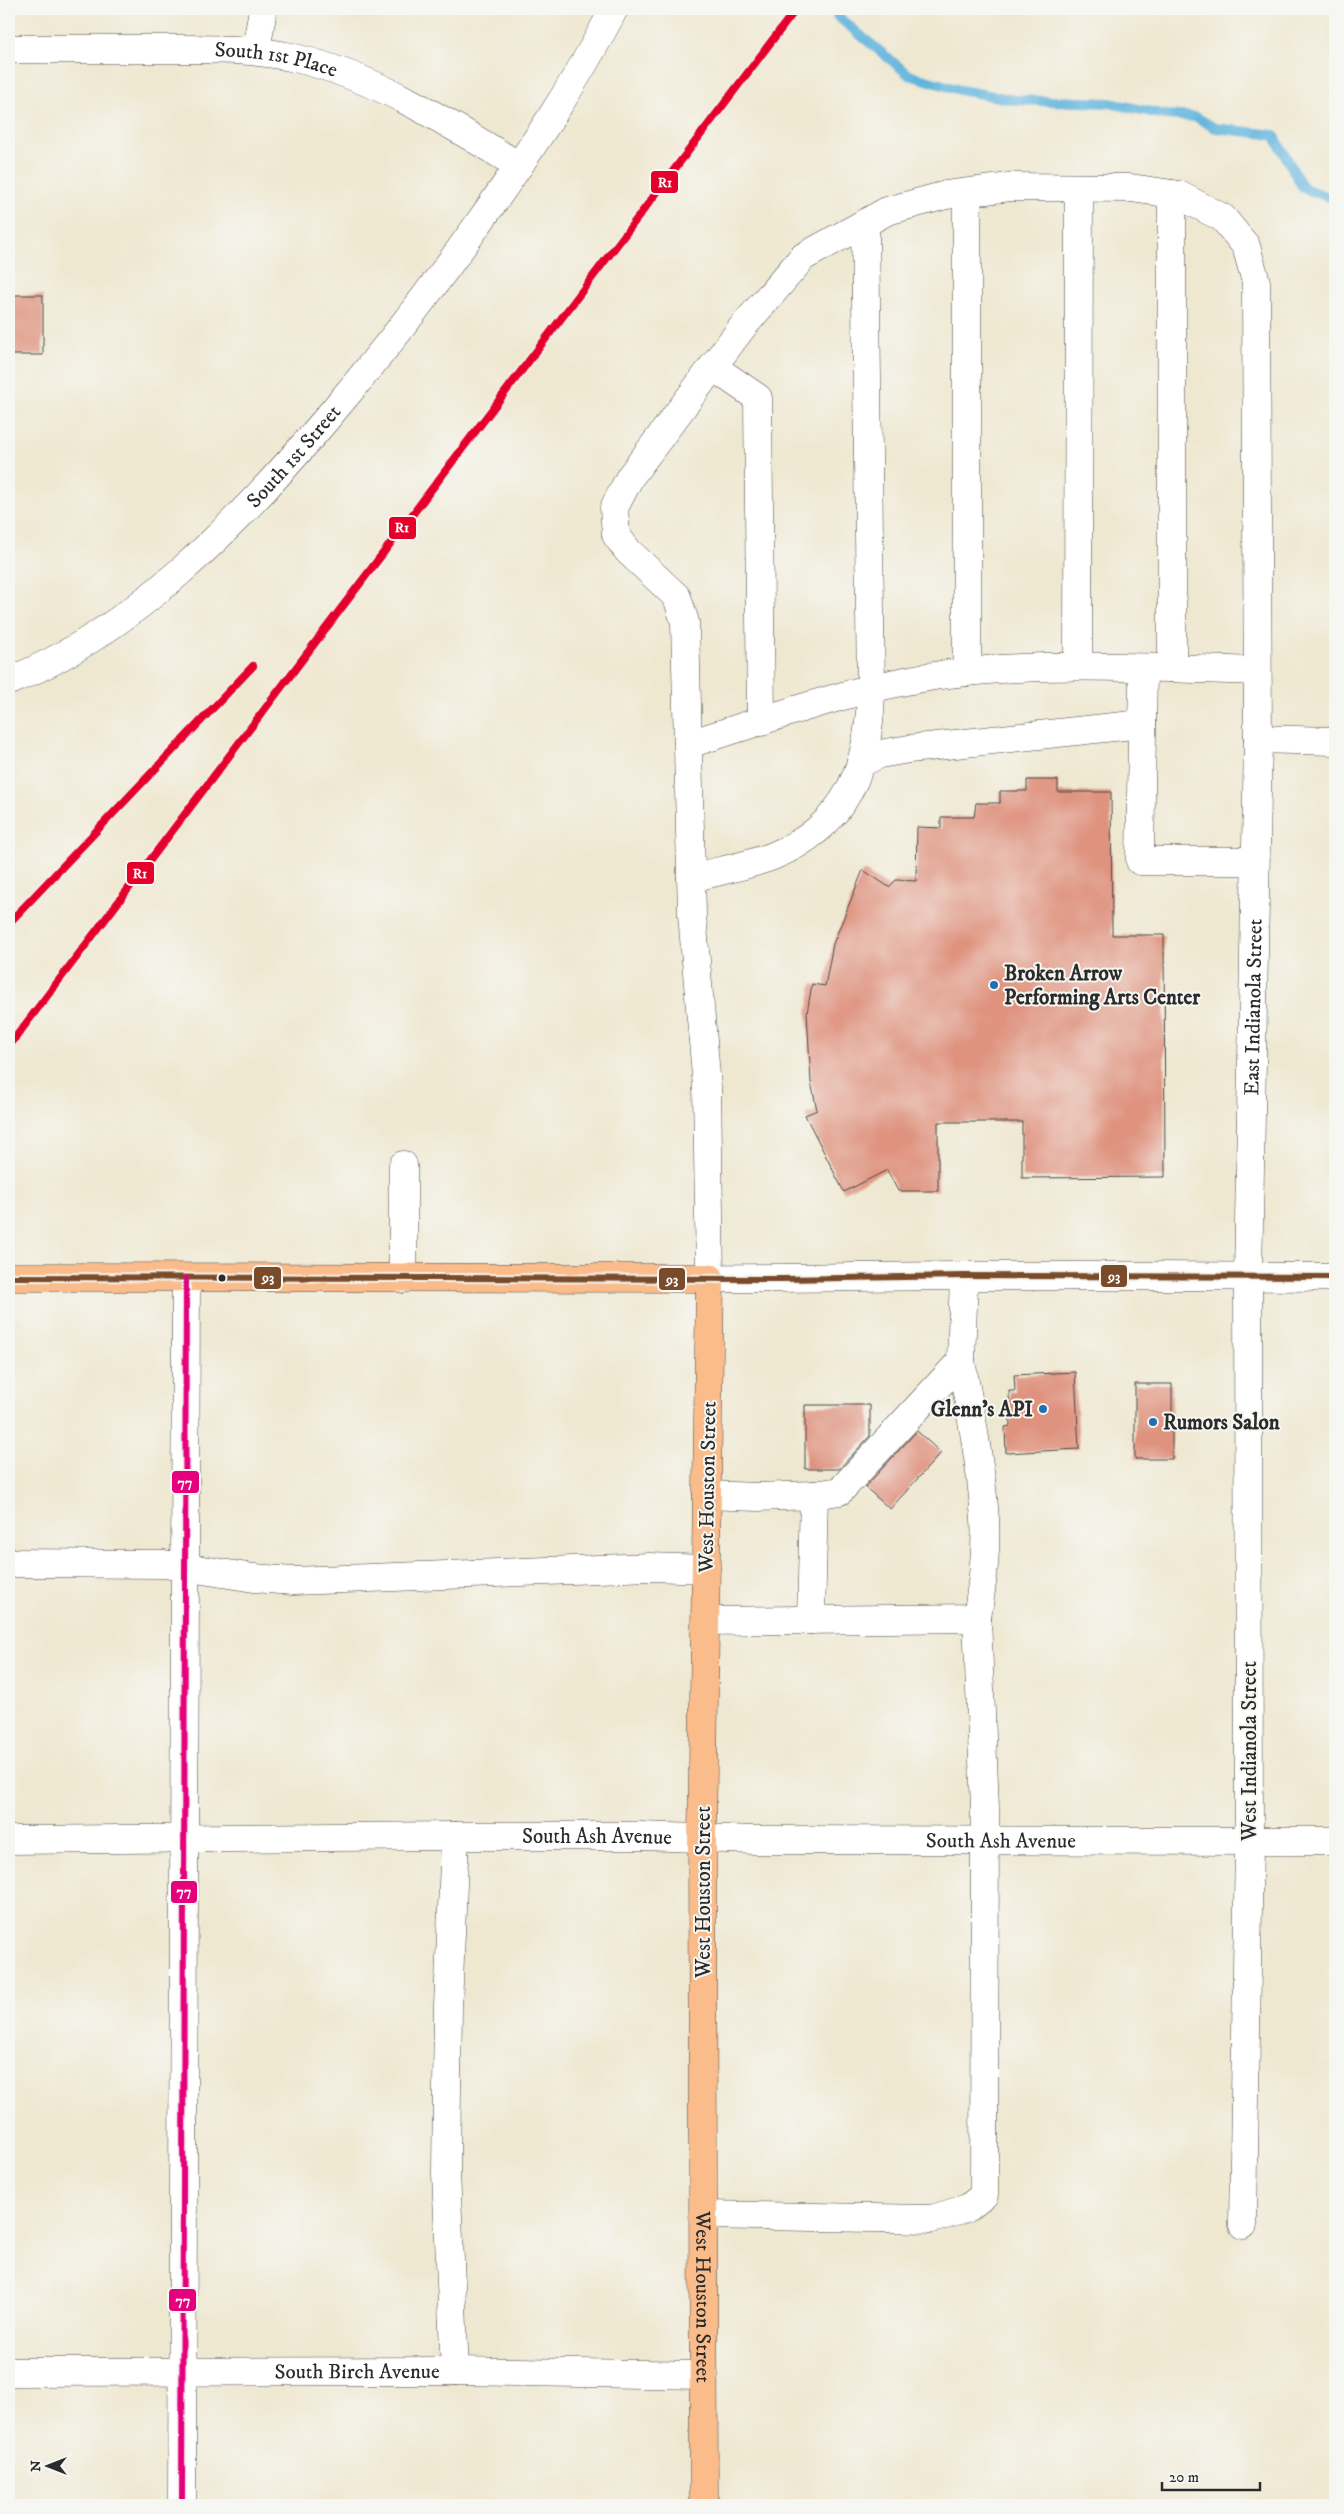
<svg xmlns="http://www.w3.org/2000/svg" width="1344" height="2514" font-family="'IM FELL DW Pica',serif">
  <rect width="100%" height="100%" fill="#f6f6f2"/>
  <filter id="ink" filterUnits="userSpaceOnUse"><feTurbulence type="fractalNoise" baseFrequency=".02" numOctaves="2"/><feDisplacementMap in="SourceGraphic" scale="10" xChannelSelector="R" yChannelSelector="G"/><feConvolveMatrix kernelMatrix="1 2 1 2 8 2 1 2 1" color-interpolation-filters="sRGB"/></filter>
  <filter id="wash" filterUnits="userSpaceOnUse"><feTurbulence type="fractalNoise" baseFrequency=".0096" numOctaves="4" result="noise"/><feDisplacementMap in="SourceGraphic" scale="20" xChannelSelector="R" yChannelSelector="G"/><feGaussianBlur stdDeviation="1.12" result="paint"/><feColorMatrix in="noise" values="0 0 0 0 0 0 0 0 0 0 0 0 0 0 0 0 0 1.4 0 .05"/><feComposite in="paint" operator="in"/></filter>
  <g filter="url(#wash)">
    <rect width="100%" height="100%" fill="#efe8d1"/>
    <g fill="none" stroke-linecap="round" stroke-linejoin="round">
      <!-- stream -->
      <path stroke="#61b4dd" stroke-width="10" d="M 837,16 L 909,75 L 960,90 L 1015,100 L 1110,103 L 1165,115 L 1196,117 L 1215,128 L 1274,135 L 1303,188 L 1335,199"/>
    </g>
    <g id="blocks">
      <!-- building -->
      <path fill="#df937f" d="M 9,295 L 43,295 L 43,355 L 9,355 Z
        M 1027,780 L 1058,780 L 1058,792 L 1111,792 L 1112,935 L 1164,935 L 1165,1177 L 1022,1178 L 1022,1122 L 938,1122 L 938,1191 L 898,1191 L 887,1170 L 844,1192 L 805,1115 L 817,1110 L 811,1082 L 807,1013 L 812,984 L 825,986 L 833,944 L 863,870 L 889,887 L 896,880 L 916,881 L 917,827 L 941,828 L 941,817 L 974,817 L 976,803 L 1000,803 L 1000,791 L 1027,791 Z
        M 1075,1372 L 1079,1449 L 1006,1453 L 1005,1427 L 1010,1426 L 1009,1391 L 1015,1391 L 1014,1375 Z
        M 1135,1384 L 1172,1384 L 1172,1459 L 1135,1459 Z
        M 805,1405 L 870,1405 L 870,1436 L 839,1469 L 805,1469 Z
        M 917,1431 L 941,1453 L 890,1509 L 865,1487 Z"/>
    </g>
  </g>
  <g filter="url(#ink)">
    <use href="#blocks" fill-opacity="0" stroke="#484744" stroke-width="1"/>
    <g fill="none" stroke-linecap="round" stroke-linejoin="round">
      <!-- minor casing -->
      <g stroke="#484744" stroke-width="29">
        <g id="minor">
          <path id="s1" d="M 9,49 C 60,49 112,49 164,49 C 208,49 252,48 295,58 C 376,77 449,123 519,166"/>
          <path d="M 256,51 L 263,9"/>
          <path d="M 967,193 L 967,672"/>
          <path d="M 1172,194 L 1172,668"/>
          <path d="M 713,367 L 758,398 L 761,722"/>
          <path d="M 1078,666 L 1079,188"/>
          <path d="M 1143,668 L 1140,861 L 1255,861"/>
          <path id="s2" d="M 9,681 C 133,632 238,523 323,423 C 377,360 428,295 476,227 C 526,157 575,85 614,9"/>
          <path d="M 1258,739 L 1335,741"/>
          <path d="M 689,744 C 772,718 861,685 948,674 C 1050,661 1154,668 1257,671"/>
          <path d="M 861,763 L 880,754 L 909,749 L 1142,724"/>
          <path d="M 691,878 C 718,871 747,866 773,856 C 847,826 870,766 871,690 L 865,223"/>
          <path d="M 403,1279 L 403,1165"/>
          <path d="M 961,1361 C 971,1413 981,1466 985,1519 C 987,1553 982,1585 977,1618"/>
          <path d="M 707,1495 L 757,1497 L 814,1495 L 811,1620"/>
          <path d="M 814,1495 L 840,1491 L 961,1361 L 964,1276"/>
          <path d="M 9,1563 L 164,1564 L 254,1578 L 293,1581 L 650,1567 L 706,1569"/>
          <path d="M 455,1836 L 448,2006 L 446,2173 L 455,2371"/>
          <path id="s3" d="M 9,1840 L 455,1836 L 641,1836 L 755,1840 L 1335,1841"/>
          <path d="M 705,2215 L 932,2219 L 968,2208 L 984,2195 L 985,1808 L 977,1618 L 706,1621"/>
          <path id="s4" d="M 1243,2225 L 1249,1842 L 1248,1276 L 1258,739 L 1256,282 L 1246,246 L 1223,218 L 1179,195 L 1131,188 L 1010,187 L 946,195 L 887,211 L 803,257 L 741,329 L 630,477 L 614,508 L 616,535 L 628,551 L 677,597 L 685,622 L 692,915 L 707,1087 L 710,1278 C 795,1279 879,1276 964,1276 C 1088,1276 1211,1276 1335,1277"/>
          <path id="s5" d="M 9,2372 L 455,2371 L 704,2375"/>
          <path d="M 182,2505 L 186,1278"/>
        </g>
      </g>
      <!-- major casing -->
      <g stroke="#484744" stroke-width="29">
        <g id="major">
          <path id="s6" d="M 9,1277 L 710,1278 L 702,1838 L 704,2505"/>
        </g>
      </g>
      <!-- minor -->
      <use href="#minor" stroke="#fff" stroke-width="28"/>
      <!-- major -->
      <use href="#major" stroke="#fabc8b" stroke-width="28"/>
      <!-- bus-1 casing -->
      <g stroke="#f6f6f2" stroke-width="10">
        <path id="bus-1" d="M 9,1277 L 783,1279 L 964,1276 L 1335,1277"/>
      </g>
      <!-- bus-2 casing -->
      <g stroke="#f6f6f2" stroke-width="10">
        <path id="bus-2" d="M 182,2505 L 186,1278"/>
      </g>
      <!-- bus-1 -->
      <use href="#bus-1" stroke="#7a4b2a" stroke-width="6"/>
      <!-- bus-2 -->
      <use href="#bus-2" stroke="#e5007d" stroke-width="6"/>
      <!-- rail-1 casing -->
      <g stroke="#f6f6f2" stroke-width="11">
        <path id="rail-1" d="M 9,923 L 253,666
          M 9,1046 L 796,9"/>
      </g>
      <!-- rail-1 -->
      <use href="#rail-1" stroke="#e4002b" stroke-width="8"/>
    </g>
  </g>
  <!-- markers -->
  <g fill="#1f6fb2" stroke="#f6f6f2" stroke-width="2">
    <circle cx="994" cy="985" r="5"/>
    <circle cx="1043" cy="1409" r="5"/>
    <circle cx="1153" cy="1422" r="5"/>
  </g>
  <circle fill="#2b2b2b" stroke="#f6f6f2" stroke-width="2" cx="222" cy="1278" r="4.5"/>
  <g text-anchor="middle" stroke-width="4" stroke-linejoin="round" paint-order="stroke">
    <!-- street labels -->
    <g font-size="21" fill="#2b2b2b" stroke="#f6f6f2">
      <text dy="7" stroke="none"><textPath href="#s1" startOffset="268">South 1st Place</textPath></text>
      <text dy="7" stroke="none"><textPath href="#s2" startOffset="366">South 1st Street</textPath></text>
      <text dy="7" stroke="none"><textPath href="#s4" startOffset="1218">East Indianola Street</textPath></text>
      <text transform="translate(707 1487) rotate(-89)" y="7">West Houston Street</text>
      <text transform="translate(1249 1751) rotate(-90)" y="7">West Indianola Street</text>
      <text dy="7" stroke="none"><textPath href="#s3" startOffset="588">South Ash Avenue</textPath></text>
      <text dy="7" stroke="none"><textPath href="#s3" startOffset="992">South Ash Avenue</textPath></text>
      <text transform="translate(703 1892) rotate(-90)" y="7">West Houston Street</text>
      <text dy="7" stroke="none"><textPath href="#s6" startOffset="1720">West Houston Street</textPath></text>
      <text dy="7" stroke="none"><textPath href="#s5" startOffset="348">South Birch Avenue</textPath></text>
    </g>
    <!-- poi labels -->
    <g font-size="21" font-weight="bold" fill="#2b2b2b" stroke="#f6f6f2" text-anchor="start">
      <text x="1004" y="980">Broken Arrow<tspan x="1004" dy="24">Performing Arts Center</tspan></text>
      <text x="1033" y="1416" text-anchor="end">Glenn's API</text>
      <text x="1163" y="1429">Rumors Salon</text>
    </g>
  </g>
  <g stroke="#f6f6f2" stroke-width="2">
    <rect x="650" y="170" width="29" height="24" rx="5" fill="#e4002b"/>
    <rect x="388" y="516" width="29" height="24" rx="5" fill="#e4002b"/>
    <rect x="126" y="861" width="29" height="24" rx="5" fill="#e4002b"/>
    <rect x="1100" y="1264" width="28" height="24" rx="5" fill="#7a4b2a"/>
    <rect x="253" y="1266" width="29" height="24" rx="5" fill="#7a4b2a"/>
    <rect x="658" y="1267" width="28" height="24" rx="5" fill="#7a4b2a"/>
    <rect x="171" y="1470" width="29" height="24" rx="5" fill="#e5007d"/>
    <rect x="170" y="1880" width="28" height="24" rx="5" fill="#e5007d"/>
    <rect x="168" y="2288" width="29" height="24" rx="5" fill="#e5007d"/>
  </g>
  <g font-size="14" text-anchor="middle" font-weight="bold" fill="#fff">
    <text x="665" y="187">R1</text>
    <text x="402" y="532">R1</text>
    <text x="140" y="878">R1</text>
    <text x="1114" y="1281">93</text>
    <text x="268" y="1282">93</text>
    <text x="672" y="1284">93</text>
    <text x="185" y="1487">77</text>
    <text x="184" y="1896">77</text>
    <text x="183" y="2305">77</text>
  </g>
  <!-- margin -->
  <rect width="1344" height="2514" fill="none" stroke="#f6f6f2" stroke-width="30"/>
  <!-- north arrow -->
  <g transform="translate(48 2466) rotate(270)" stroke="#f6f6f2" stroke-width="4" paint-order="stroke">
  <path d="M0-4L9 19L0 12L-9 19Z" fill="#2b2b2b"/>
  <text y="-8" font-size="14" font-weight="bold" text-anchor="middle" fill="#2b2b2b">N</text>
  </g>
  <!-- scale -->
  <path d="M1162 2482v8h98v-8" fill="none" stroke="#2b2b2b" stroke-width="2.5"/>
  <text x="1169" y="2482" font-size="15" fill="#2b2b2b" stroke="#f6f6f2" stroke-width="4" paint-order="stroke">20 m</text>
</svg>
